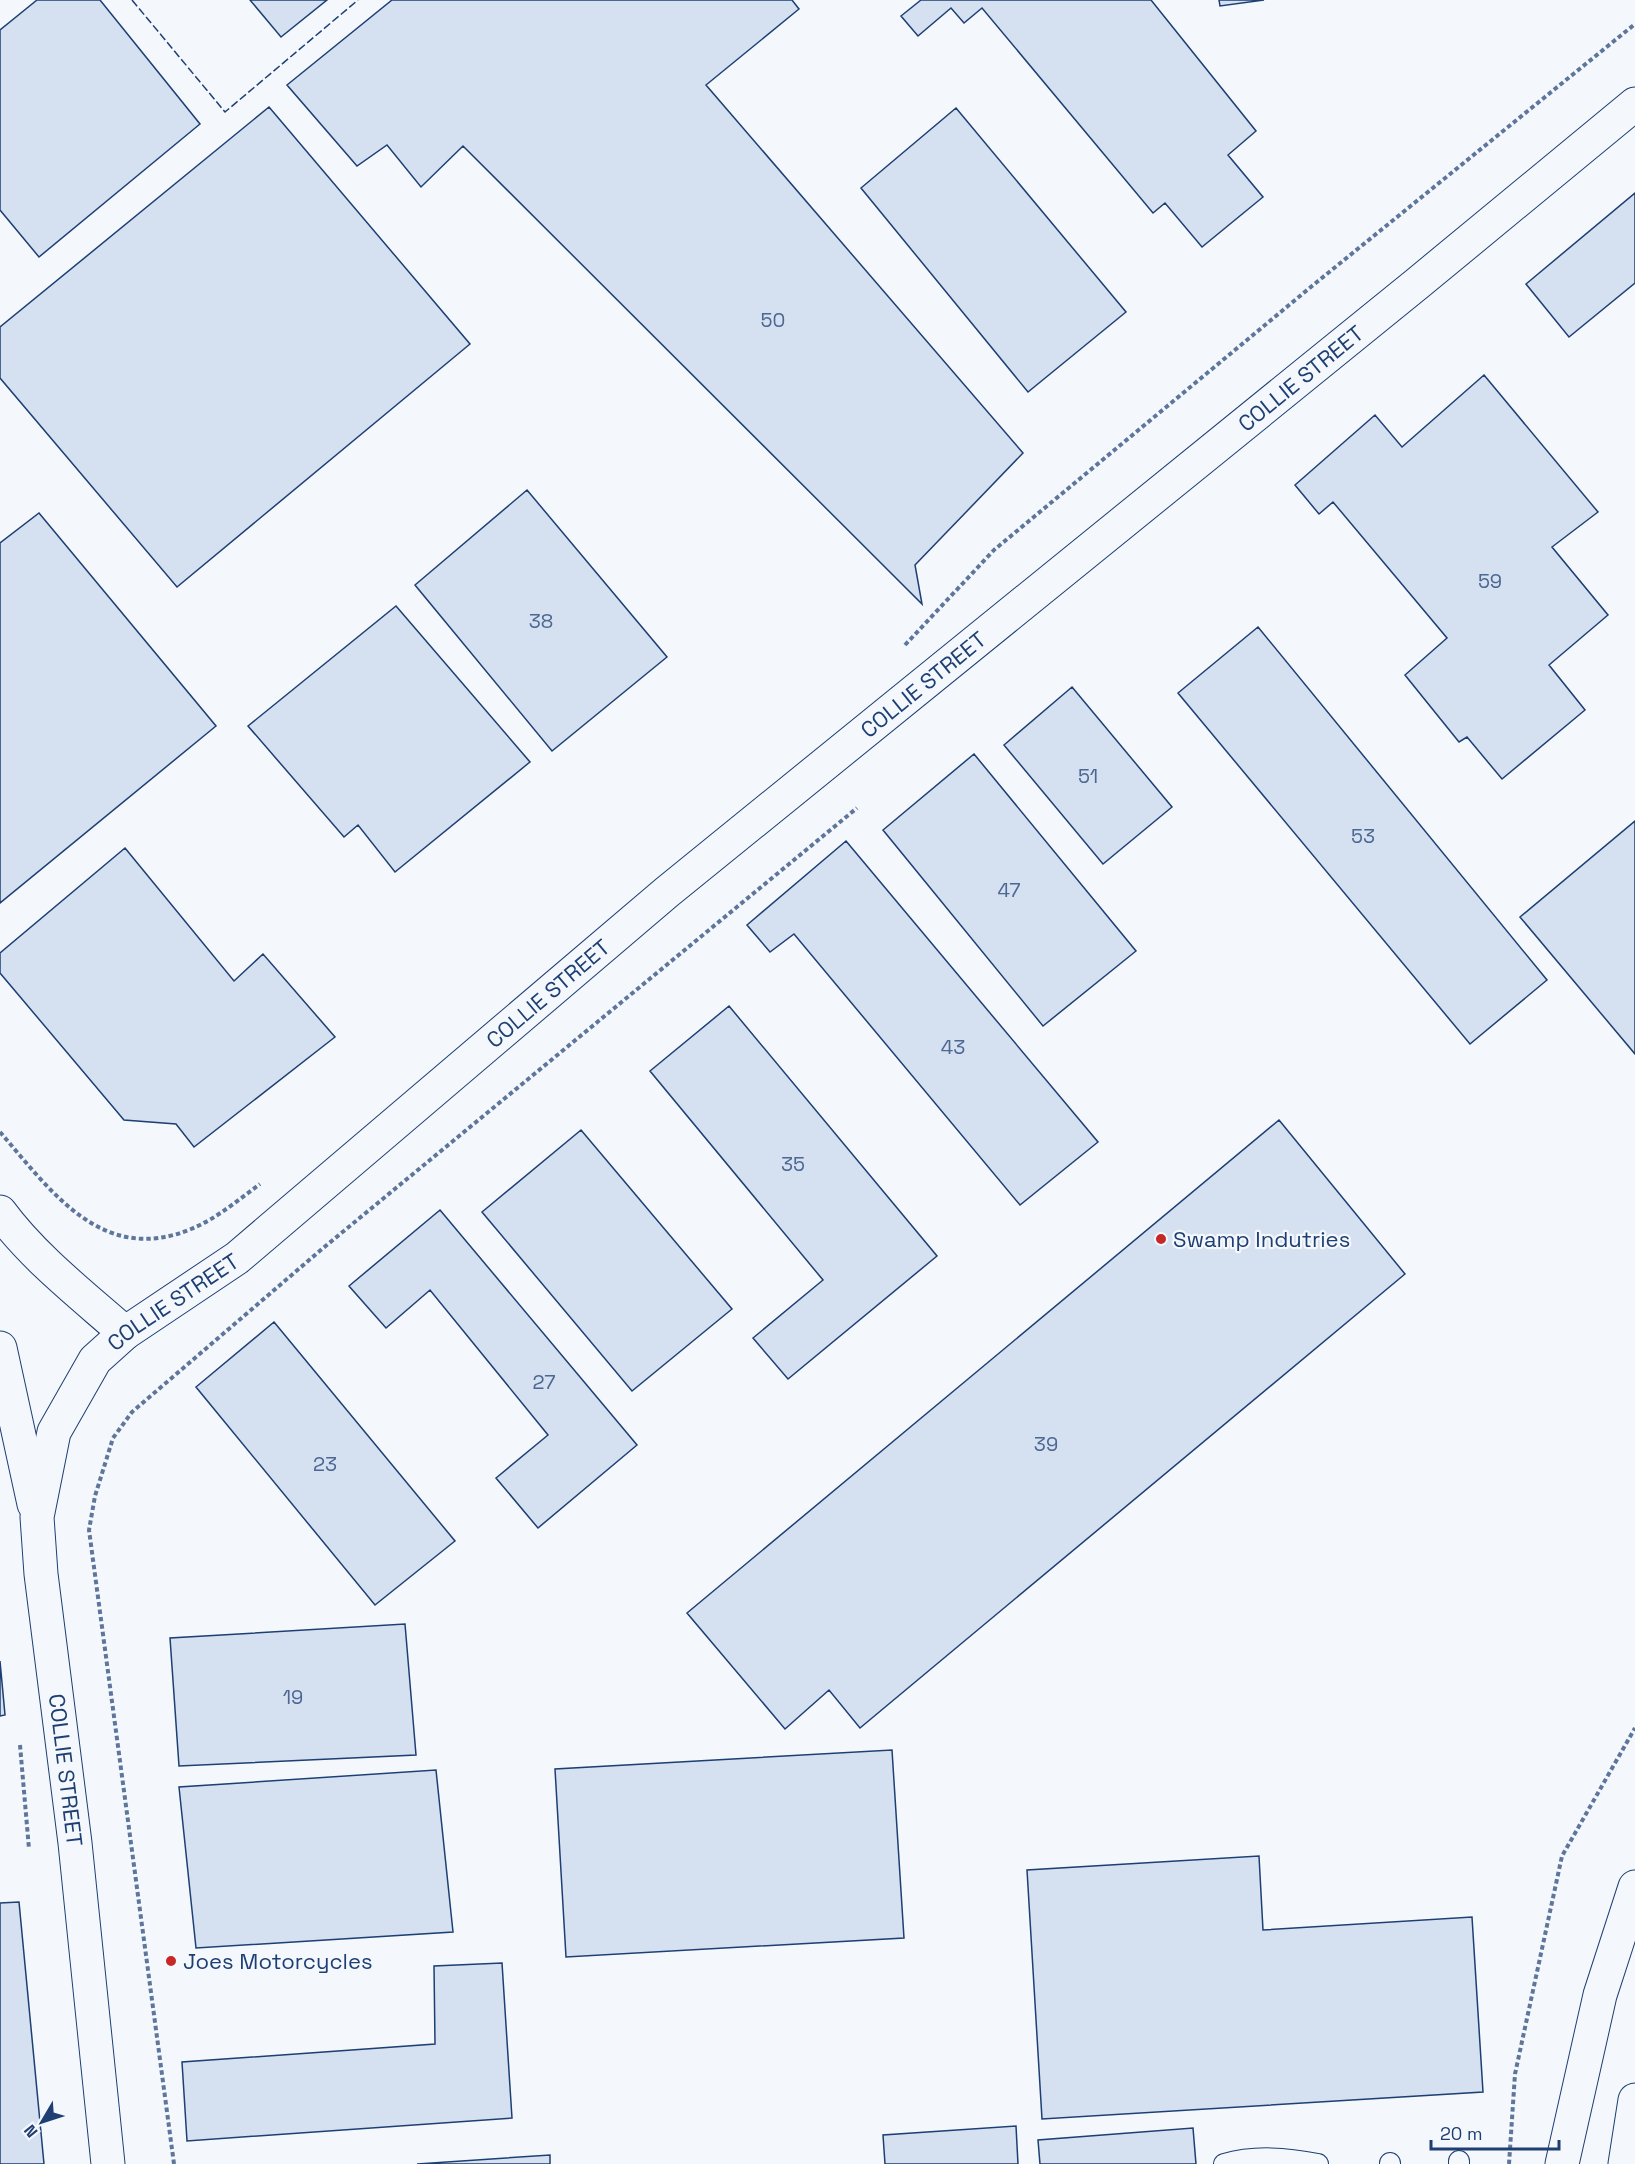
<svg xmlns="http://www.w3.org/2000/svg" width="1635" height="2164" font-family="'Space Grotesk',sans-serif">
  <rect width="100%" height="100%" fill="#f4f7fb"/>
  <!-- building -->
  <path fill="#d5e0f0" stroke="#1d3f73" stroke-width="1.5" d="M 37,0 L 100,0 L 200,124 L 39,257 L 0,210 L 0,30 Z
    M 250,0 L 327,0 L 281,37 Z
    M 392,0 L 792,0 L 799,9 L 706,85 L 1023,453 L 915,565 L 922,604 L 463,146 L 421,187 L 387,145 L 357,166 L 287,85 Z
    M 921,0 L 1151,0 L 1256,131 L 1228,155 L 1263,197 L 1202,247 L 1165,203 L 1153,213 L 982,8 L 964,23 L 951,8 L 918,36 L 901,16 Z
    M 1219,0 L 1264,0 L 1220,6 Z
    M 269,107 L 470,344 L 177,587 L 0,378 L 0,327 Z
    M 956,108 L 1126,312 L 1028,392 L 861,188 Z
    M 1635,193 L 1635,283 L 1569,337 L 1526,284 Z
    M 1484,375 L 1598,512 L 1552,547 L 1608,615 L 1549,665 L 1585,710 L 1502,779 L 1467,737 L 1459,742 L 1405,675 L 1447,638 L 1333,502 L 1319,514 L 1295,485 L 1375,415 L 1402,447 Z
    M 527,490 L 667,657 L 552,751 L 415,585 Z
    M 39,513 L 216,726 L 0,903 L 0,543 Z
    M 396,606 L 530,762 L 395,872 L 358,825 L 344,837 L 248,726 Z
    M 1258,627 L 1547,980 L 1470,1044 L 1178,693 Z
    M 1072,687 L 1172,807 L 1103,864 L 1004,745 Z
    M 974,754 L 1136,951 L 1043,1026 L 883,830 Z
    M 1635,821 L 1635,1054 L 1520,917 Z
    M 846,841 L 1098,1142 L 1020,1205 L 794,934 L 770,952 L 747,925 Z
    M 125,848 L 234,981 L 263,954 L 335,1037 L 194,1147 L 176,1124 L 124,1120 L 0,973 L 0,953 Z
    M 729,1006 L 937,1256 L 788,1379 L 753,1338 L 823,1280 L 650,1071 Z
    M 1279,1120 L 1405,1274 L 860,1728 L 829,1690 L 785,1729 L 687,1613 Z
    M 581,1130 L 732,1309 L 632,1391 L 482,1212 Z
    M 440,1210 L 637,1445 L 538,1528 L 496,1478 L 548,1435 L 430,1290 L 386,1328 L 349,1286 Z
    M 274,1322 L 455,1541 L 375,1605 L 196,1387 Z
    M 405,1624 L 416,1755 L 179,1766 L 170,1638 Z
    M 0,1661 L 5,1715 L 0,1716 Z
    M 892,1750 L 904,1938 L 566,1957 L 555,1769 Z
    M 436,1770 L 453,1932 L 196,1948 L 179,1787 Z
    M 1259,1856 L 1263,1930 L 1472,1917 L 1483,2092 L 1042,2119 L 1027,1870 Z
    M 19,1902 L 44,2164 L 0,2164 L 0,1903 Z
    M 502,1963 L 512,2118 L 187,2141 L 182,2062 L 435,2044 L 434,1966 Z
    M 1016,2126 L 1018,2164 L 885,2164 L 883,2135 Z
    M 1193,2128 L 1196,2164 L 1040,2164 L 1038,2140 Z
    M 550,2155 L 550,2164 L 417,2164 Z"/>
  <g fill="none" stroke-linecap="round" stroke-linejoin="round">
    <!-- service casing -->
    <g stroke="#1d3f73" stroke-width="22">
      <path id="service" d="M 1459,2161 L 1459,2164
        M 1390,2163 L 1390,2164
        M 1224,2164 C 1255,2155 1287,2158 1318,2164"/>
    </g>
    <!-- minor casing -->
    <g stroke="#1d3f73" stroke-width="35">
      <g id="minor">
        <path d="M 0,1212 C 34,1258 82,1295 125,1333"/>
        <path d="M 0,1348 L 34,1504"/>
        <path id="s1" d="M 108,2164 L 75,1843 L 41,1574 L 37,1517 L 54,1432 L 95,1360 L 125,1333 L 237,1258 L 667,892 L 1418,283 L 1635,104"/>
      </g>
    </g>
    <!-- secondary casing -->
    <g stroke="#1d3f73" stroke-width="35">
      <path id="secondary" d="M 1562,2164 L 1600,1995 L 1635,1887
        M 1625,2164 L 1635,2100"/>
    </g>
    <!-- path -->
    <path stroke="#5e769c" stroke-width="4" stroke-dasharray="4.5 3" stroke-linecap="butt" d="M 905,645 L 994,550 L 1312,286 L 1635,24
      M 0,1132 C 51,1191 102,1266 191,1229 C 216,1219 238,1200 260,1184
      M 20,1745 L 29,1849
      M 174,2164 L 89,1530 L 95,1496 L 113,1438 L 132,1412 L 322,1249 L 857,808
      M 1509,2164 L 1515,2074 L 1562,1856 L 1635,1728"/>
    <!-- service -->
    <use href="#service" stroke="#f4f7fb" stroke-width="20"/>
    <!-- minor -->
    <use href="#minor" stroke="#f4f7fb" stroke-width="33"/>
    <!-- secondary -->
    <use href="#secondary" stroke="#f4f7fb" stroke-width="33"/>
    <!-- fence -->
    <path stroke="#1d3f73" stroke-width="1.5" stroke-dasharray="8 3" stroke-linecap="butt" d="M 132,0 L 225,112 L 358,0"/>
  </g>
  <!-- markers -->
  <g fill="#c62828" stroke="#f4f7fb" stroke-width="2">
    <circle cx="1161" cy="1239" r="6"/>
    <circle cx="171" cy="1961" r="6"/>
  </g>
  <g text-anchor="middle" stroke-width="4.5" stroke-linejoin="round" paint-order="stroke">
    <!-- number labels -->
    <g font-size="20" fill="#4b6792">
      <text x="773" y="327">50</text>
      <text x="1490" y="588">59</text>
      <text x="541" y="628">38</text>
      <text x="1088" y="783">51</text>
      <text x="1363" y="843">53</text>
      <text x="1009" y="897">47</text>
      <text x="953" y="1054">43</text>
      <text x="793" y="1171">35</text>
      <text x="544" y="1389">27</text>
      <text x="1046" y="1451">39</text>
      <text x="325" y="1471">23</text>
      <text x="293" y="1704">19</text>
    </g>
    <!-- street labels -->
    <g font-size="22" fill="#1d3f73" stroke="#f4f7fb">
      <text dy="8" stroke="none"><textPath href="#s1" startOffset="2376">COLLIE STREET</textPath></text>
      <text dy="8" stroke="none"><textPath href="#s1" startOffset="1890">COLLIE STREET</textPath></text>
      <text dy="8" stroke="none"><textPath href="#s1" startOffset="1404">COLLIE STREET</textPath></text>
      <text dy="8" stroke="none"><textPath href="#s1" startOffset="918">COLLIE STREET</textPath></text>
      <text transform="translate(66 1770) rotate(83)" y="8">COLLIE STREET</text>
    </g>
    <!-- poi labels -->
    <g font-size="22" fill="#1d3f73" stroke="#f4f7fb" text-anchor="start">
      <text x="1173" y="1247">Swamp Indutries</text>
      <text x="183" y="1969">Joes Motorcycles</text>
    </g>
  </g>
  <!-- north arrow -->
  <g transform="translate(42 2122) rotate(231)" stroke="#f4f7fb" stroke-width="4.5" paint-order="stroke">
  <path d="M0-4.5L10 22L0 15L-10 22Z" fill="#1d3f73"/>
  <text y="-9" font-size="16" font-weight="bold" text-anchor="middle" fill="#1d3f73">N</text>
  </g>
  <!-- scale -->
  <path d="M1431 2140v9h128v-9" fill="none" stroke="#1d3f73" stroke-width="3"/>
  <text x="1440" y="2140" font-size="18" fill="#1d3f73" stroke="#f4f7fb" stroke-width="4.5" paint-order="stroke">20 m</text>
</svg>
